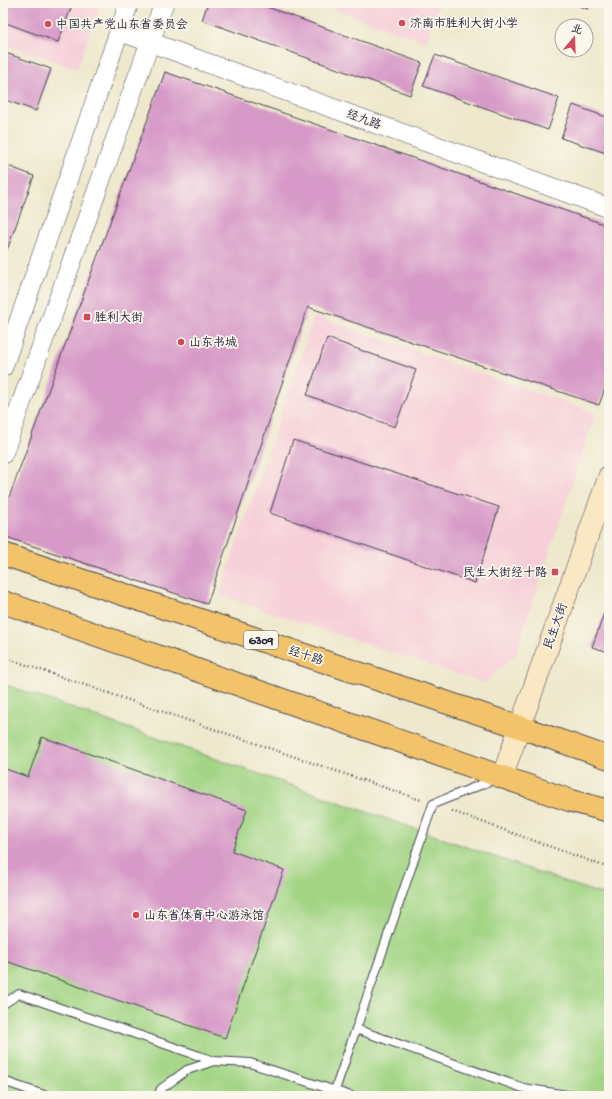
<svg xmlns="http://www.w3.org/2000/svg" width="612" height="1099" font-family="'Gochi Hand','LXGW WenKai TC',sans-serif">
  <rect width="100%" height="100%" fill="#fbf7ec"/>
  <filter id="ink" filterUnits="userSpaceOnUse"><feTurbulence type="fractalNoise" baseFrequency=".025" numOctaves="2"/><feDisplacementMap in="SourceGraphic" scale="8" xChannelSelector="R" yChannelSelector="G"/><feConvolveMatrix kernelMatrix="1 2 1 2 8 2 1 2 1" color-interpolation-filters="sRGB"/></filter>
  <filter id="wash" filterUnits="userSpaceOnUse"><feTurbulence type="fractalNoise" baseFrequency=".012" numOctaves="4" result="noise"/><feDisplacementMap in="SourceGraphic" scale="16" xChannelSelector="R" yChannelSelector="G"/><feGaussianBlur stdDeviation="0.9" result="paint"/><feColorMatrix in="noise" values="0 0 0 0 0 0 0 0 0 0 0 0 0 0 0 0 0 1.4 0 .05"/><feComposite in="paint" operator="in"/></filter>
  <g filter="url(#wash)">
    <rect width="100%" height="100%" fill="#eee8cc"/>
    <!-- built -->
    <path fill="#f6cfd8" d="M 3,3 L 101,3 L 77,69 L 3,44 Z
      M 318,3 L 439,3 L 426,42 Z
      M 314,316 L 596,413 L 515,655 L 484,683 L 219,595 Z"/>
    <!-- green -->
    <path fill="#a2d484" stroke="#627b60" d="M 3,684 L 609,897 L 609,1096 L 3,1096 Z"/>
    <g id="blocks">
      <!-- building -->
      <path fill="#d79ac8" d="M 3,3 L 73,3 L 58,42 L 3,22 Z
        M 208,3 L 256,3 L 422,63 L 410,95 L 202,20 Z
        M 570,3 L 590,3 L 588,9 Z
        M 3,52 L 51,69 L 36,111 L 3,99 Z
        M 435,55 L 559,98 L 548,130 L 423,86 Z
        M 165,72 L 609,226 L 609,377 L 599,405 L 308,307 L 207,604 L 3,536 L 3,514 Z
        M 573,105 L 609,118 L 609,154 L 561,138 Z
        M 3,164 L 34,176 L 3,261 Z
        M 327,338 L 416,370 L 395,427 L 307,395 Z
        M 293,440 L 499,507 L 475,583 L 270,513 Z
        M 609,600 L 609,652 L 592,647 Z
        M 42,737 L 247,810 L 232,851 L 284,870 L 225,1038 L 3,960 L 3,768 L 28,777 Z"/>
    </g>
  </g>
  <g filter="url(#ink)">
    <use href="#blocks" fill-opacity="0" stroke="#414051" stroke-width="1"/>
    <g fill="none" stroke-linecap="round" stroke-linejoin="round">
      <!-- service casing -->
      <g stroke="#414051" stroke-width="10">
        <path id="service" d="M 495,779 L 433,804 L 356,1029 L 523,1088 L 573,1096
          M 3,1004 L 19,994 L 214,1061
          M 3,1081 L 47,1096
          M 335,1090 L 356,1029
          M 158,1096 L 161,1089 L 187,1070 L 214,1061 L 250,1063 L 351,1096"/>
      </g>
      <!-- tertiary casing -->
      <g stroke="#414051" stroke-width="20">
        <path id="tertiary" d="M 119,31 L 609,208
          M 3,367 L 129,3
          M 3,454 L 164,3"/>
      </g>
      <!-- secondary casing -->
      <g stroke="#414051" stroke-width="22">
        <path id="secondary" d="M 502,777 L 609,476"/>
      </g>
      <!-- trunk casing -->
      <g stroke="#414051" stroke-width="24">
        <path id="trunk" d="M 3,554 L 520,727 L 609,758
          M 3,602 L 502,777 L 572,801 L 609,811"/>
      </g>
      <!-- path -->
      <path stroke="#414051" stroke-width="2.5" stroke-dasharray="1 3" stroke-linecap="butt" d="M 3,657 L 421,800
        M 452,811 L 609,868"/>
      <!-- service -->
      <use href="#service" stroke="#fff" stroke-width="8"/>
      <!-- tertiary -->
      <use href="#tertiary" stroke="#fff" stroke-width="19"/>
      <!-- secondary -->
      <use href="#secondary" stroke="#fae7c3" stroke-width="21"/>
      <!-- trunk -->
      <use href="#trunk" stroke="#f2c36a" stroke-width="22"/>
    </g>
  </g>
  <!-- markers -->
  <g fill="#d1495b" stroke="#fbf7ec" stroke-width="1.5">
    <circle cx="402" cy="23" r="4"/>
    <circle cx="48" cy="24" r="4"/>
    <rect x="83" y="313" width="8" height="8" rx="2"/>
    <circle cx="181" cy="342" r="4"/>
    <rect x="551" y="568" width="8" height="8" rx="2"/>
    <circle cx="136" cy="915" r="4"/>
  </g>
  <g text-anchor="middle" stroke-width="3.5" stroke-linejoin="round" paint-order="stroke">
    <!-- shield labels -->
    <rect fill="#fbf7ec" stroke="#636270" stroke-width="1" x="244" y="631" width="34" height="18" rx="3"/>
    <g font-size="11" font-weight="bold" fill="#22223b">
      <text x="261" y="644">G309</text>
    </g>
    <!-- poi labels -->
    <g font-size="12" fill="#22223b" stroke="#fbf7ec" text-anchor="start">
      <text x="410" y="27">济南市胜利大街小学</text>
      <text x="56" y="28">中国共产党山东省委员会</text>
      <text x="95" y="321">胜利大街</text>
      <text x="189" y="346">山东书城</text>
      <text x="547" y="576" text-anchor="end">民生大街经十路</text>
      <text x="144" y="919">山东省体育中心游泳馆</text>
    </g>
    <!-- street labels -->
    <g font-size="12" fill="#22223b" stroke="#fbf7ec">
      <text transform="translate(364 119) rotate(20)" y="4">经九路</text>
      <text transform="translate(555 626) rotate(-70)" y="4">民生大街</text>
      <text transform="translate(306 655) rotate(18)" y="4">经十路</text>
    </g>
  </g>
  <!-- margin -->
  <rect width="612" height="1099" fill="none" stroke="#fbf7ec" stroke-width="16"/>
  <!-- north arrow -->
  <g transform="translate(574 38) rotate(19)"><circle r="19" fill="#fbf7ec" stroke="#a4a2a5"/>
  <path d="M0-3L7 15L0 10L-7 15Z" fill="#d1495b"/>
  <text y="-6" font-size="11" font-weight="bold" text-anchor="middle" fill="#22223b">北</text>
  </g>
</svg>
